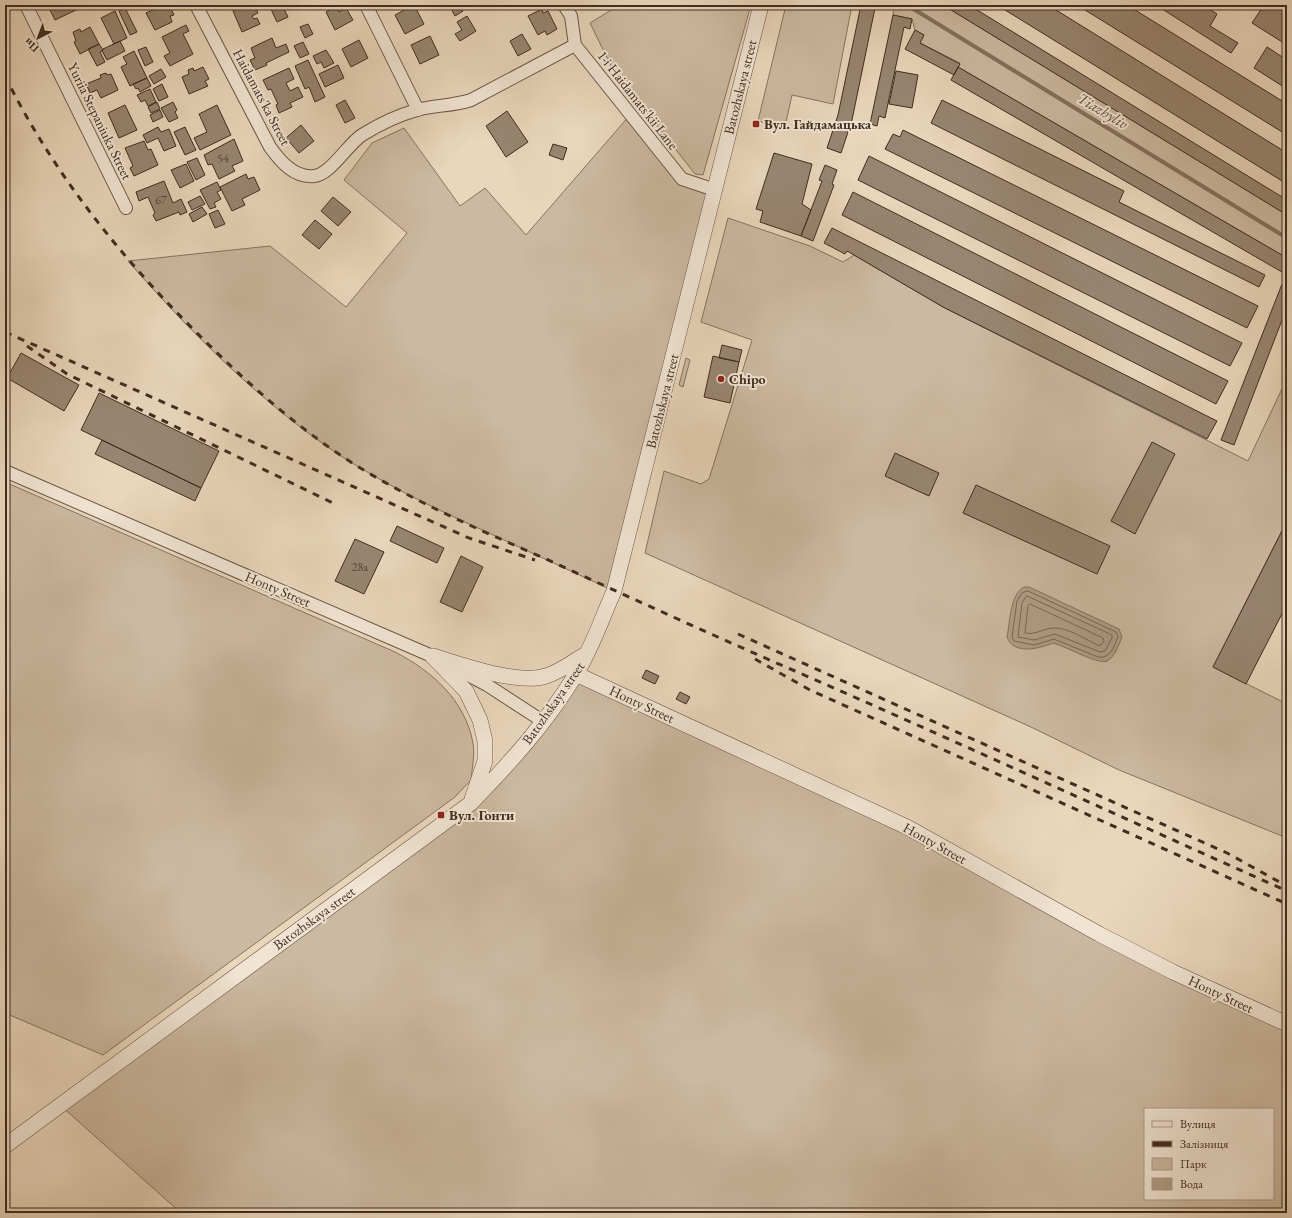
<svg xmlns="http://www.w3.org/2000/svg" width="1292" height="1218" font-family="'EB Garamond',serif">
  <rect width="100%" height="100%" fill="#e9d6bb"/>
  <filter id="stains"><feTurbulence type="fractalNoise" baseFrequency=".005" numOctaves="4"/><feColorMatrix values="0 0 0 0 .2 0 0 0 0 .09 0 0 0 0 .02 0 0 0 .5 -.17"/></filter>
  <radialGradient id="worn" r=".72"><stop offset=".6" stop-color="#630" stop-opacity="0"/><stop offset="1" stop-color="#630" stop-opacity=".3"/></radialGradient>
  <!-- green -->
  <path fill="#ccb9a1" stroke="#867360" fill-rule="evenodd" d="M 619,5 L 751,5 L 703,175 L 695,174 L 612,68 L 590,23 Z
    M 786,5 L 852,5 L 833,104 L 792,95 L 785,127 L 758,121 Z
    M 894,5 L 943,5 L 1287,215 L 1287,258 L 958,67 L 960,63 L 920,43 L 924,35 L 915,30 L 912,19 L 893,15 Z
    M 630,115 L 682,179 L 715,190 L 614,591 C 573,572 532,553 491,534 C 440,511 389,487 341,456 C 261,403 191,333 128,261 L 270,246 L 346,307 L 407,233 L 344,180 L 372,143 L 404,128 L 460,206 L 485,188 L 526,235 Z
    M 728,218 L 810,246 L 843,262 L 854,255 L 943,307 L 1248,461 L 1287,378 L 1287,521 L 1213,667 L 1287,704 L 1287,838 L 1119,770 L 1033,728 L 645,553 L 664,471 L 701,484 L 709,479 L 752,340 L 701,322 Z
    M 686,358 L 690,360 L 683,387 L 679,385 Z
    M 5,482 L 395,652 C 432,671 465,700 473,743 C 475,754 472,769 471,780 L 455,797 L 103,1055 L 5,1013 Z
    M 576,674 L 907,827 L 1287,1024 L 1287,1213 L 181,1213 L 60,1105 L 471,803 ZM 1145,1109 L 1273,1109 L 1273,1199 L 1145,1199 Z"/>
  <!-- water -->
  <path fill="#b09d86" stroke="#84705d" d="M 1024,587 L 1029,587 L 1119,629 L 1122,637 C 1119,644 1115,657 1107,661 C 1098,665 1065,646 1053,643 C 1041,648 1014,656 1007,637 C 1010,623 1010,594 1024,587 Z"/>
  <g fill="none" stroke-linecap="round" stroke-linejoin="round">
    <!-- shore -->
    <path stroke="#786553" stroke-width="1" d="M 1028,591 L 1116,632 L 1118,637 C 1114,647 1110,659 1098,657 L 1054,639 L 1034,645 L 1014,641 L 1012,637 L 1017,601 L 1022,593 Z
      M 1027,596 L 1112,635 L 1112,638 L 1105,651 L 1100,652 L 1055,634 L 1034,640 L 1018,637 L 1022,603 Z
      M 1030,604 L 1103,638 L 1104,641 L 1100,646 C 1086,640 1068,627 1053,628 C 1042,629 1036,635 1025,633 L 1028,606 Z"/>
    <!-- stream -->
    <path stroke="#84705d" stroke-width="4" d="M 907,5 L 1287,238"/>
  </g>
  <!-- building -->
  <path fill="#988571" stroke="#412d20" d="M 55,5 L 78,5 L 80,8 L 55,20 L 49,8 Z
    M 164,5 L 169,5 L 174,15 L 170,16 L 172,22 L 155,30 L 146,13 Z
    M 246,5 L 254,5 L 258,13 L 252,16 L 254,19 L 257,18 L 260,24 L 242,32 L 233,11 Z
    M 269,5 L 282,5 L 288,17 L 277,22 Z
    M 414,5 L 424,24 L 405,34 L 395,15 Z
    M 449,5 L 459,5 L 463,11 L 455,16 Z
    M 861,5 L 875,8 L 852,120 L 841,153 L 827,148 L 838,115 Z
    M 943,5 L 969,5 L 1287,200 L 1287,215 Z
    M 997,5 L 1048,5 L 1287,153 L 1287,184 Z
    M 1077,5 L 1127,5 L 1287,104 L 1287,135 Z
    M 1156,5 L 1203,5 L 1217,14 L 1210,26 L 1238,43 L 1231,53 Z
    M 1264,5 L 1275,5 L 1287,12 L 1287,45 L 1252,23 Z
    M 336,6 L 339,12 L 346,8 L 353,20 L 335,30 L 326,12 Z
    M 125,8 L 137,32 L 130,35 L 119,11 Z
    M 542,9 L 543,13 L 548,11 L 557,29 L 547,35 L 545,31 L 538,35 L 528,16 Z
    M 115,11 L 127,38 L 114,44 L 101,18 Z
    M 893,15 L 912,19 L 910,29 L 904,27 L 885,118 L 879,116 L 877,126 L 870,124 Z
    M 467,16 L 476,31 L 460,41 L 455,34 L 462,30 L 457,22 Z
    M 308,24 L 313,34 L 305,38 L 300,27 Z
    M 186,25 L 189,31 L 183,34 L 193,54 L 170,66 L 164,56 L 170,53 L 162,37 Z
    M 90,27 L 99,44 L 80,54 L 74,42 L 76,41 L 73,32 L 80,29 L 81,32 Z
    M 915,30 L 924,35 L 920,43 L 960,64 L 954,75 L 905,49 Z
    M 522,34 L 531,49 L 518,56 L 510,41 Z
    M 430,36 L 439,55 L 420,64 L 411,45 Z
    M 272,38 L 276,48 L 286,44 L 289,52 L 266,63 L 267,65 L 255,70 L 250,60 L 255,58 L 251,48 Z
    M 359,40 L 368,58 L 351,67 L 342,49 Z
    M 120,41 L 125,51 L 107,60 L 102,51 L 103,49 Z
    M 303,42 L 309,54 L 300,58 L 294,46 Z
    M 99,44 L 103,50 L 100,52 L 105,62 L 97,66 L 88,49 Z
    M 146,47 L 153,62 L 145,66 L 138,50 Z
    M 1267,47 L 1287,60 L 1287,89 L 1254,68 Z
    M 326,50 L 334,63 L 324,68 L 321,62 L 317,64 L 313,56 Z
    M 134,51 L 147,78 L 130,86 L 121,67 L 127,64 L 123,57 Z
    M 308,60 L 325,97 L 315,102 L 309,87 L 305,89 L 295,66 Z
    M 338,65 L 344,78 L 325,87 L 319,74 Z
    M 203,67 L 209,79 L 205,81 L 208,86 L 189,94 L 182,77 L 189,74 L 188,70 L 193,68 L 194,71 Z
    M 958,67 L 1287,258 L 1287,275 L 951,80 Z
    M 289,68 L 294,79 L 286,83 L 290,91 L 298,87 L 303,97 L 290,103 L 292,107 L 279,113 L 276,105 L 278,104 L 271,89 L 268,90 L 263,80 Z
    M 161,69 L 166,77 L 154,84 L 149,76 Z
    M 896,71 L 918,75 L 912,108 L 889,104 Z
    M 106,73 L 107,75 L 111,74 L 118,90 L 101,98 L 97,90 L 90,93 L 86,84 L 101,78 L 100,75 Z
    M 147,78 L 151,86 L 140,92 L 138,88 L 136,89 L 133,84 Z
    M 162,84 L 168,97 L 159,101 L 153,89 Z
    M 150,89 L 156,102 L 148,106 L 145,100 L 141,102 L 137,95 Z
    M 345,100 L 355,118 L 345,123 L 336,105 Z
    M 942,100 L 1124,191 L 1119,202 L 1265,275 L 1259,287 L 931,123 Z
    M 157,102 L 160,109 L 151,113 L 148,107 Z
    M 173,102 L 177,110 L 175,112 L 178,118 L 169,122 L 161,108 Z
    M 125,105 L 137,130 L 119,138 L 108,113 Z
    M 217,105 L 231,135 L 200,150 L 194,138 L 207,132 L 199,114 Z
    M 160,110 L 163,117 L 153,122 L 150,115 Z
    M 507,111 L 528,142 L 506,157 L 486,126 Z
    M 301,125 L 314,141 L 299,153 L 286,138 Z
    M 158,127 L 161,132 L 169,129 L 176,146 L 164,151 L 158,138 L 147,143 L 143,135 Z
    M 185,127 L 196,150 L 185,155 L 174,132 Z
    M 903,130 L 1258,306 L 1247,328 L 885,149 L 893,134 L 900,137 Z
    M 234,139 L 243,161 L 232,166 L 235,171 L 219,179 L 212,164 L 208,165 L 204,155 Z
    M 144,141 L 148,150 L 151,149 L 158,165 L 134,176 L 130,168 L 133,166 L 125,148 Z
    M 553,144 L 567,148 L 563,160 L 549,155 Z
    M 774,153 L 812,164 L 802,204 L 811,210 L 801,236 L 760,222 L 763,211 L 756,209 Z
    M 869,156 L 1242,343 L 1230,366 L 858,180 Z
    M 197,158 L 205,175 L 196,180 L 187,162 Z
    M 186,164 L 194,181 L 180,188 L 171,170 Z
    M 825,165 L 837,170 L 832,184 L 834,185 L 813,241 L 801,236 L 822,181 L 819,180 Z
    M 246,174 L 248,179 L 254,177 L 260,190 L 242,199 L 245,205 L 232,211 L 220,187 Z
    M 164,181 L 173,203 L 181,199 L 187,212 L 180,215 L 179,212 L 156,221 L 153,215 L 155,213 L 148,197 L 139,201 L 136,192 Z
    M 217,182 L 221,190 L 217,192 L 221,199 L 214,203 L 216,207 L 210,209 L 200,190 Z
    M 853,192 L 1228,381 L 1216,404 L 842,215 Z
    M 200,196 L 205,204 L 192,210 L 188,202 Z
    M 333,197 L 351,212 L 338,226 L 321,211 Z
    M 202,207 L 207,214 L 193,222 L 189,214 Z
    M 218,210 L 225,224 L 215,228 L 209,214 Z
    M 315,220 L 332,234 L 319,249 L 302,235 Z
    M 832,228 L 1217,421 L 1207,439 L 943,307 L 854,255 L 847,251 L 845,254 L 824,243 Z
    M 1282,284 L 1287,286 L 1287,307 L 1234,445 L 1221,440 Z
    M 722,345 L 742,350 L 739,362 L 719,358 Z
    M 21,353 L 79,385 L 64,411 L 7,378 Z
    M 713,356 L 739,362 L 730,403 L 704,397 Z
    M 99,393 L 219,451 L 201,488 L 81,430 Z
    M 102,440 L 201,488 L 195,501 L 95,454 Z
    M 1152,442 L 1175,454 L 1135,534 L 1111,521 Z
    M 895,453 L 939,473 L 929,496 L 885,476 Z
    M 976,485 L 1110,546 L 1097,574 L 963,513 Z
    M 1287,521 L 1287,604 L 1246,684 L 1213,667 Z
    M 397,526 L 444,548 L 437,563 L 390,541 Z
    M 355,539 L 384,552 L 364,594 L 335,581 Z
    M 461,556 L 483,567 L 462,612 L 440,602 Z
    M 646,670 L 659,676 L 655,684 L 642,678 Z
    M 680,692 L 690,697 L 686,704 L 676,699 Z"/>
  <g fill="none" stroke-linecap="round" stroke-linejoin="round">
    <!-- minor casing -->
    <g stroke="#6b5747" stroke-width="14">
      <path id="minor" d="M 26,5 L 126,208
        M 196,5 L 270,147 C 280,161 294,178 314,176 C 330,175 348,144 362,135 C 378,125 399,115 417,110 C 435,105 453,106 471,100 L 575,45
        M 366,5 L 418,110
        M 564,5 L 571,16 L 575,45 L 682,179 L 715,190
        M 5,471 L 432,656 L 487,685 L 544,722"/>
    </g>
    <!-- tertiary casing -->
    <g stroke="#6b5747" stroke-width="16">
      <path id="tertiary" d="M 432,656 L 466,691 L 480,720 L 485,741 L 485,761 L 472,799
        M 433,656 C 463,665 517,685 546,676 C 560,672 574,661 586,654
        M 576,674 L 907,827 L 1099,934 L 1173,972 L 1287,1024
        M 5,1146 L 471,803 C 510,763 547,722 576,674 C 592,648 602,618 614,591 L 761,5"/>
    </g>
    <!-- minor -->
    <use href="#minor" stroke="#f1e4d3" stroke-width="12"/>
    <!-- tertiary -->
    <use href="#tertiary" stroke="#f1e4d3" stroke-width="15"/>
    <!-- rail -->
    <path stroke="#412d20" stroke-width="3" stroke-dasharray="7 7" stroke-linecap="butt" d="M 5,76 C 54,175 123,260 201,337 C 249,385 300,430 357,466 C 417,503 482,531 546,559 C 629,597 712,635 795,671 C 960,743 1123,818 1287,891
      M 5,332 L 469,538 L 535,560
      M 27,346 L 67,374 L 337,505
      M 738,634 L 1227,853 L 1285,885
      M 755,659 L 810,690 L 1287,904"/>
  </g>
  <!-- markers -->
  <g fill="#8f2418" stroke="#f1e4d3" stroke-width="1.5">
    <rect x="752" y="120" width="8" height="8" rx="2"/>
    <circle cx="721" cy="379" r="4"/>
    <rect x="437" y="811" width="8" height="8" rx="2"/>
  </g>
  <g text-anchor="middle" stroke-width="4" stroke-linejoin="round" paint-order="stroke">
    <!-- number labels -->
    <g font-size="12" fill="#574334">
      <text x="223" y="162">54</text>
      <text x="161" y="204">67</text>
      <text x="360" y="571">28а</text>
    </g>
    <!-- street labels -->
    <g font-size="14" fill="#412d20" stroke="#f1e4d3">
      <text transform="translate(740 87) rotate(-76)" y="5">Batozhskaya street</text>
      <text transform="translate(262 97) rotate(62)" y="5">Haidamats'ka Street</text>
      <text transform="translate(638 100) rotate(52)" y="5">1-i Haidamats'kii Lane</text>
      <text transform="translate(100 121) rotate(64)" y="5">Yuriia Stepaniuka Street</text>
      <text transform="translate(662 401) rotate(-76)" y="5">Batozhskaya street</text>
      <text transform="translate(278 589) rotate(23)" y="5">Honty Street</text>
      <text transform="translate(553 703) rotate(-55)" y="5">Batozhskaya street</text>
      <text transform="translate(642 704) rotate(25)" y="5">Honty Street</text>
      <text transform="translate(935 843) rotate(29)" y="5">Honty Street</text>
      <text transform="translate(314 918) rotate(-36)" y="5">Batozhskaya street</text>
      <text transform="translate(1221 994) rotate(25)" y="5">Honty Street</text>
    </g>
    <!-- poi labels -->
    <g font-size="14" font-weight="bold" fill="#412d20" stroke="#f1e4d3" text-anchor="start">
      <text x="764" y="129">Вул. Гайдамацька</text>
      <text x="729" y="384">Chipo</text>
      <text x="449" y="820">Вул. Гонти</text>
    </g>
    <!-- water labels -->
    <g font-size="15" font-style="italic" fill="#5d493a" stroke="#f1e4d3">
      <text transform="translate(1103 111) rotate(31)" y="5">Tiazhyliv</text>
    </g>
  </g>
  <!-- margin -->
  <rect width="1292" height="1218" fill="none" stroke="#e9d6bb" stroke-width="20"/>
  <rect x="6" y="6" width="1280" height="1206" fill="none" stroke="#412d20" stroke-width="2"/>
  <rect x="10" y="10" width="1272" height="1198" fill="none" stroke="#412d20"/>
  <!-- legend -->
  <rect x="1144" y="1108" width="130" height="92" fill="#f1e4d3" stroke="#ab9b8b"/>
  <rect x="1152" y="1121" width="20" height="6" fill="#f1e4d3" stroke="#ab9b8b"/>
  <text x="1180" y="1128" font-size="12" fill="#412d20">Вулиця</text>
  <rect x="1152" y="1141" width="20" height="6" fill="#412d20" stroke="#ab9b8b"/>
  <text x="1180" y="1148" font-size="12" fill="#412d20">Залізниця</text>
  <rect x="1152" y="1158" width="20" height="12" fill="#ccb9a1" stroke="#ab9b8b"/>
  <text x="1180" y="1168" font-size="12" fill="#412d20">Парк</text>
  <rect x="1152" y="1178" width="20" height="12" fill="#b09d86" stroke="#ab9b8b"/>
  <text x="1180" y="1188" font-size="12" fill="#412d20">Вода</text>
  <!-- north arrow -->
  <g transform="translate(38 38) rotate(222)" stroke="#f1e4d3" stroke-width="3" paint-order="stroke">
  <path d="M0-3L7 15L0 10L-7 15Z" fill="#412d20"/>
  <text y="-6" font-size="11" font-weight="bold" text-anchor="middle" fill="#412d20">Пн</text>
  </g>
  <rect width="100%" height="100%" filter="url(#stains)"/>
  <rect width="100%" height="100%" fill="url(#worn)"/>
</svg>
